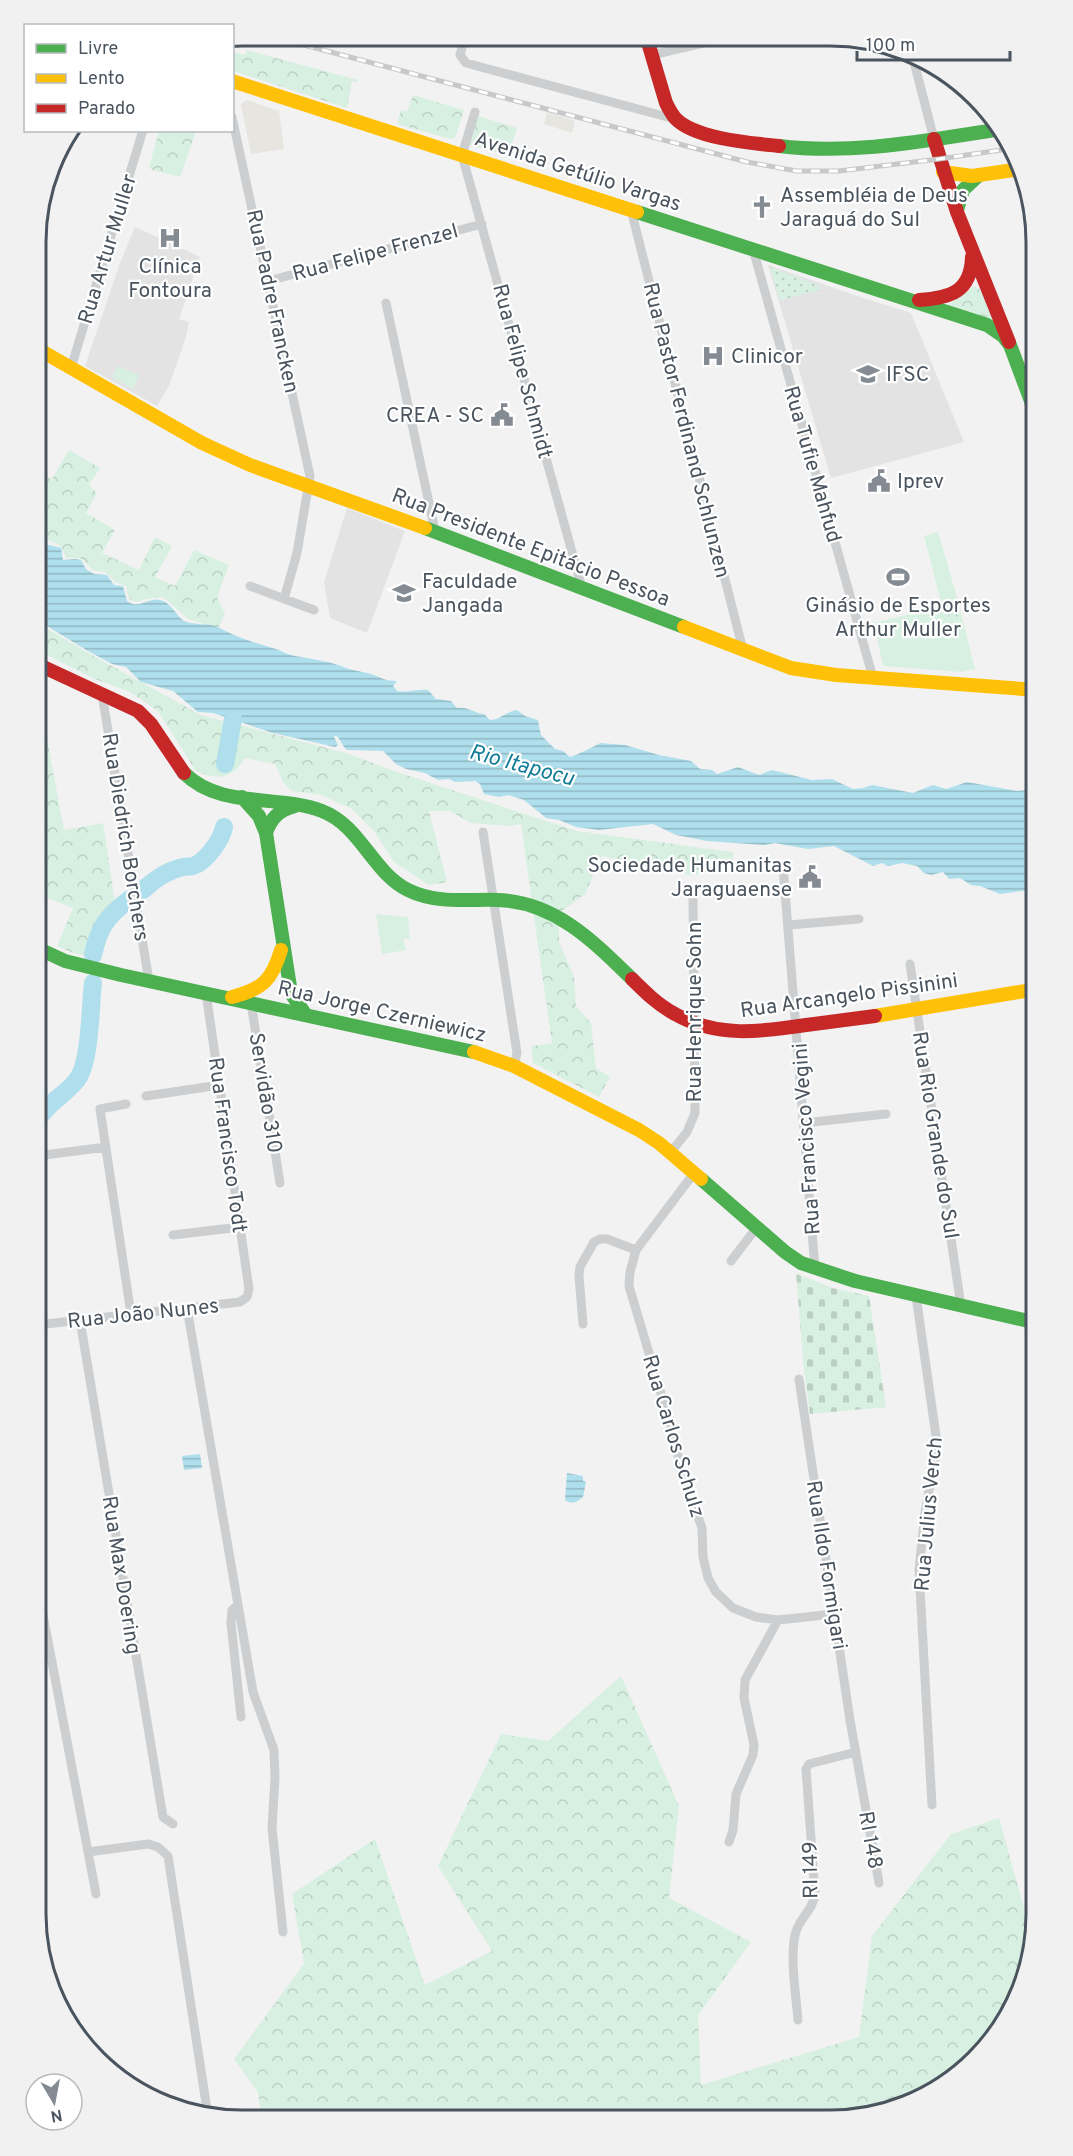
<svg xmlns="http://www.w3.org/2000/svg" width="1073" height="2156" font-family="Overpass,sans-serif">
  <defs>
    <pattern id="grass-dots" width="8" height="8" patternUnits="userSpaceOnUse" patternTransform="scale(1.5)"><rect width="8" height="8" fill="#d8f0e1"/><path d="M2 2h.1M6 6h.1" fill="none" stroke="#bbd0c3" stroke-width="1.8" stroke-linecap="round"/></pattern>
    <pattern id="forest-crowns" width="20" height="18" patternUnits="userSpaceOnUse" patternTransform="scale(1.5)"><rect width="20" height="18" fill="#d8f0e1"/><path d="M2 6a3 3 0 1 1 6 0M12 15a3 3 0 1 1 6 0" fill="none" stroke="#bbd0c3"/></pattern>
    <pattern id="cemetery-stones" width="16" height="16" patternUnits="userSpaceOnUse" patternTransform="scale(1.5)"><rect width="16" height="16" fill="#d8f0e1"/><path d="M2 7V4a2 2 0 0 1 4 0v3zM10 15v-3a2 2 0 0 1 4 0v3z" fill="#bbd0c3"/></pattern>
    <pattern id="water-rules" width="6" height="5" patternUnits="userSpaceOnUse" patternTransform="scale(1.5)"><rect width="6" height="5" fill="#afdfec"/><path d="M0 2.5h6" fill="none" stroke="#90b7c2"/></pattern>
  </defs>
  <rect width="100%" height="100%" fill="#f2f2f2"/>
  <!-- commercial -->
  <path fill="#e7e5e0" d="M 247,100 L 279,111 L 284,149 L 251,154 L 241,105 L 243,102 Z
    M 547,112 L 575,121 L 572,133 L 544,124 Z"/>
  <!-- education -->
  <path fill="#e4e3e4" d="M 135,227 L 200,257 L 179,319 L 189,322 L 186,337 L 169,386 L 157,406 L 85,366 L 120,263 Z
    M 768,265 L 860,297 L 911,313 L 964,442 L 831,478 Z
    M 347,508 L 405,531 L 367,633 L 330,618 L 324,582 Z"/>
  <!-- grass -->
  <path fill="url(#grass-dots)" d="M 770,267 L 820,286 L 821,290 L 780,300 Z"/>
  <!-- forest -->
  <path fill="url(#forest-crowns)" d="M 247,50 L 358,80 L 357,82 L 352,81 L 347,108 L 233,71 L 233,52 L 245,55 Z
    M 413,95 L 464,110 L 455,138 L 451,139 L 397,124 L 401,110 L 407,112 Z
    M 478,116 L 517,128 L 508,156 L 469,145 Z
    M 159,131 L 196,131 L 180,177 L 152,170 L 149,167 Z
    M 974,286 L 982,291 L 994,322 L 944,308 Z
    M 69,450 L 100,468 L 89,485 L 97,493 L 86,513 L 115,530 L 102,553 L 139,570 L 155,537 L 172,546 L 155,577 L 175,586 L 194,550 L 229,565 L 217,597 L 225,614 L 218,628 L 188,619 L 163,597 L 146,599 L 137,602 L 129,599 L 126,586 L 115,582 L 105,572 L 93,570 L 80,558 L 66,558 C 60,541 54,542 37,537 L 37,473 L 52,479 Z
    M 956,594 L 963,621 L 950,624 L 943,597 Z
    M 37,623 L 99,659 L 201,715 L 346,753 L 400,773 L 577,831 L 733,852 L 734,869 L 690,875 L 602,856 L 585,894 L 559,913 L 559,942 L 574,977 L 576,1006 L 591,1023 L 596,1068 L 610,1077 L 599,1097 L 533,1063 L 531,1046 L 552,1043 L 521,824 L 509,826 L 471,823 L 450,811 L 429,811 L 447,882 L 429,885 L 394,862 L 374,831 L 352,809 L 321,795 L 292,791 L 283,782 L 275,764 L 245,758 C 232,779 218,781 196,771 L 158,711 L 130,692 L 95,679 L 37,650 Z
    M 37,685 L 64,830 L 103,823 L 115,902 L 128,900 L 129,911 C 106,923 104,934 100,958 L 76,954 L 57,946 L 73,908 L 43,896 L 37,907 Z
    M 621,1676 L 679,1806 L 669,1898 L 751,1942 L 698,2015 L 701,2085 L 859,2037 L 872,1936 L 951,1834 L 999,1818 L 1033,1941 L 1021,1992 L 994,2039 L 946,2085 L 897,2109 L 830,2120 L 261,2118 L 258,2092 L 234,2059 L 304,1964 L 292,1894 L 375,1839 L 425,1985 L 492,1951 L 438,1866 L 501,1734 L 548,1741 Z"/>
  <!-- cemetery -->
  <path fill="url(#cemetery-stones)" d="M 796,1273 L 832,1288 L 869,1296 L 886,1407 L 810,1414 L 804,1371 Z"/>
  <!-- garden -->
  <path fill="#d8f0e1" d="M 118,366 L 139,375 L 133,389 L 112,377 Z
    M 938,532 L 956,594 L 943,598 L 950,624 L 963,621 L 975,669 L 961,672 L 883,666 L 874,623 L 942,606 L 924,536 Z
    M 376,914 L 408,917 L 410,939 L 403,939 L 406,950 L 382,954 Z"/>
  <!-- water -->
  <path fill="url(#water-rules)" d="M 41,543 L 61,548 L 63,560 L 75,559 L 81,560 L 86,569 L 94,574 L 107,575 L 114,585 L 123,586 L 127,601 C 140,611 152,593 165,602 C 172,606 178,617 184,621 C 195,626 209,622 220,628 C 240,639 257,643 279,650 C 283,652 287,654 291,655 C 305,658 328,661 341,666 C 353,671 360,671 371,674 C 383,678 384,681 397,681 L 393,686 L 397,691 C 408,693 417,689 428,690 L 436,699 L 451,701 L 457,708 C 467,706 474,713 484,714 L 490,720 C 500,720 507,711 517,710 L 525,716 L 538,720 L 541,735 L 555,749 L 563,751 L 570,757 C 573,757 597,745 600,743 L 625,745 L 659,755 L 691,761 L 700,769 L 712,770 L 717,774 L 738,767 L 759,775 L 772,770 L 812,780 L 832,779 L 853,789 L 863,788 L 872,785 L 913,793 L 933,785 L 946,789 L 967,782 L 1017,791 L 1037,789 L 1037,886 L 1029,890 L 1000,894 L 980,886 L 971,885 L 960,878 L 949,879 L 943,872 L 931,875 L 924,873 L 917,866 L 902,863 L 888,866 L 882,863 L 873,866 L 834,846 L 808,849 L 775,843 L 764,845 L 707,841 L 676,835 L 653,824 L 599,830 L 576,827 L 559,820 L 546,818 L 524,800 L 508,795 L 499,797 L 484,794 L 480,784 L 475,781 L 455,782 L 449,779 L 438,780 L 425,773 L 406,769 L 396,764 L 383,751 L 347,750 C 342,746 341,740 336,735 L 334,737 L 338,745 L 335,747 L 273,733 L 213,713 L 198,712 L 173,691 L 141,682 L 126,667 L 112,664 L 88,651 L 37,620 L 37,544 Z
    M 200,1454 L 202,1468 L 184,1470 L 182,1456 Z
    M 567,1473 L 583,1476 L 583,1481 L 586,1482 L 583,1497 C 577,1502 573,1505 565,1500 Z"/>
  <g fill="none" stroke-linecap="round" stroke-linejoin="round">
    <!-- river -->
    <path stroke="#afdfec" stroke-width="18" d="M 225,764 L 233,719
      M 143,890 C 154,880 168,870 183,867 C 187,866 190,867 193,866 C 206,862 222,839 224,827
      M 93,955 C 99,927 107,916 130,899
      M 37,1121 C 47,1103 64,1096 76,1081 C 91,1064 90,1005 93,983"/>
    <!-- street -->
    <path stroke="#ccced0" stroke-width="9" d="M 465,37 L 460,55 L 466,63 L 675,119
      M 652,55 L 720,39
      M 914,62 L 934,139
      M 475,112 L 462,155 L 582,588
      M 232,117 L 310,476 L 297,553 L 284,599
      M 631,210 L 743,650
      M 753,249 L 873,678
      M 268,281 L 482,224
      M 386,303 L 435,531
      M 71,368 L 143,130
      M 250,586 L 314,610
      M 102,694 L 149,981
      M 483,832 L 517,1053 L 514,1066
      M 783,866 L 815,1269
      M 789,925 L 859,919
      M 910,964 L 961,1306
      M 251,1003 L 280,1183
      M 146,1096 L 220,1085
      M 126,1104 L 100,1109 L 131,1314
      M 804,1123 L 886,1114
      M 671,1152 L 687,1132 L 695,1113 L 693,900
      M 37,1156 L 106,1147
      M 694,1173 L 636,1250 L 630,1272 L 629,1286 L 671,1427 L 682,1472 L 702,1528 L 703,1557 L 708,1578 L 716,1592 L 733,1608 L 756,1617 L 778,1620 L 834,1614
      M 173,1235 L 240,1227
      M 731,1261 L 757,1227
      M 916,1296 L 936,1436 L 935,1459 L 925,1512 L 919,1570 L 932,1805
      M 187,1308 L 253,1692 L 274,1750 L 275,1778 L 272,1828 L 283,1932
      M 80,1320 L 163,1817 L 173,1824
      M 1028,1321 L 1037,1374
      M 583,1324 L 579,1276 L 580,1267 L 594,1242 L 600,1239 L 607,1239 L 636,1250
      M 37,1325 L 240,1302 L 247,1297 L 249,1289 L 206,993
      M 799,1379 L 850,1720 L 879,1883
      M 36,1578 L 96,1894
      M 237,1606 L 232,1610 L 231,1623 L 241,1717
      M 729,1842 L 733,1830 L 736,1794 L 753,1755 L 754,1745 L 744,1698 L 745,1680 L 778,1620
      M 88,1852 L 148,1844 L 158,1847 L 168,1856 L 208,2116
      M 798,2020 C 796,1994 790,1961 795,1935 C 798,1919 813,1911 815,1894 L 806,1769 L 809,1764 L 856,1752"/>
    <!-- fast -->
    <path stroke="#4caf50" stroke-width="14" d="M 779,146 C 852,155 923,141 995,130
      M 957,210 L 963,190 L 978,176
      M 637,212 L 987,325 L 1003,336 L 1010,345 L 1037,417
      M 425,528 L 684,627
      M 184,773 C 220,809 277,794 322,811 C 361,826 372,872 408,890 C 436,904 468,899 498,900 C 555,902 593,941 632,979
      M 242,797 L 259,816 L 266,833 L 291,993 L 305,1014
      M 266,833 C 271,818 279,810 295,806
      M 37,948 L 65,961 L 121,975 L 474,1052
      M 701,1179 L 785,1252 L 801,1263 L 855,1281 L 1037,1323"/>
    <!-- slow -->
    <path stroke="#ffc107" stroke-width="14" d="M 232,81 L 637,212
      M 943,172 L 972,176 L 1021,169
      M 38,349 L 202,443 L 250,465 L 425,528
      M 684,627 L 791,668 L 836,675 L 1037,690
      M 232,997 C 263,989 272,980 281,950
      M 875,1016 L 1037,989
      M 474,1052 L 514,1066 L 639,1130 L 659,1143 L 701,1179"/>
    <!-- jam -->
    <path stroke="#c62828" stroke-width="14" d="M 647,39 L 666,103 C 669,109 672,115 676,119 C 696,139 752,143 779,146
      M 934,139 L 957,212 L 1009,342
      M 919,300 C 950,298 971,292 972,257
      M 37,664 L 138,711 L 151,724 L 184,773
      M 632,979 C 645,992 658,1005 675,1014 C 717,1038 760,1032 806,1025 C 829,1022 852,1019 875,1016"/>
    <!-- rail casing -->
    <g stroke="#c7c8ca" stroke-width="5">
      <path id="rail" d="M 270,36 L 747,162 L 797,171 L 839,171 L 939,159 L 1008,149"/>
    </g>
    <!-- rail -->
    <use href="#rail" stroke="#fff" stroke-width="3" stroke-dasharray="9" stroke-linecap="butt"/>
  </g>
  <!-- icons -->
  <defs>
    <g id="church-bare" transform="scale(1.8)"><path d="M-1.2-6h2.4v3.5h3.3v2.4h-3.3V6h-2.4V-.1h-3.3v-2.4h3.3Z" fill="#858b92" stroke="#fff" stroke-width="2.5" paint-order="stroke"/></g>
    <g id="hospital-bare" transform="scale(1.8)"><path d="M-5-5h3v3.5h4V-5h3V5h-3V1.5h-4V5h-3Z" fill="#858b92" stroke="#fff" stroke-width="2.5" paint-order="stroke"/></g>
    <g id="university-bare" transform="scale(1.8)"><path d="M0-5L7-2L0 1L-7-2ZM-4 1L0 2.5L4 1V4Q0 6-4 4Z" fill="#858b92" stroke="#fff" stroke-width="2.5" paint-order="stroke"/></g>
    <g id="civic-bare" transform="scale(1.8)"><path d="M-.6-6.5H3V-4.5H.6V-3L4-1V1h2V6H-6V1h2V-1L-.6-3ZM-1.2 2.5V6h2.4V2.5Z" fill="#858b92" stroke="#fff" stroke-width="2.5" paint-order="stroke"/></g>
    <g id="stadium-bare" transform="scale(1.8)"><path d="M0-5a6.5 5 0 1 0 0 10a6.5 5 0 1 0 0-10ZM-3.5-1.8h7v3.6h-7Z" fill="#858b92" stroke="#fff" stroke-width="2.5" paint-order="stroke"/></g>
  </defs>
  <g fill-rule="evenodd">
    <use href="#church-bare" x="762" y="207"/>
    <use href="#hospital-bare" x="170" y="238"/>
    <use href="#hospital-bare" x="713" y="356"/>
    <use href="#university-bare" x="868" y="374"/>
    <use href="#civic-bare" x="502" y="415"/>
    <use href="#civic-bare" x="879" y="481"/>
    <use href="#stadium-bare" x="898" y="577"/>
    <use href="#university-bare" x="404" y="593"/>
    <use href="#civic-bare" x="810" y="877"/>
  </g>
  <g text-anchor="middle" stroke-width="4.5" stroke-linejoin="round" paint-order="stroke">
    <!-- street labels -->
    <g font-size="21" fill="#4a545e" stroke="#fff">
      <text transform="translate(578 171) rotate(18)" y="7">Avenida Getúlio Vargas</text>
      <text transform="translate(107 249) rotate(-73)" y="7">Rua Artur Muller</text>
      <text transform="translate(375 252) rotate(-15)" y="7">Rua Felipe Frenzel</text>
      <text transform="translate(273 301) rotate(78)" y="7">Rua Padre Francken</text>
      <text transform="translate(523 371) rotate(75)" y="7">Rua Felipe Schmidt</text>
      <text transform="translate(687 430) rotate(76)" y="7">Rua Pastor Ferdinand Schlunzen</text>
      <text transform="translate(813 464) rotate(74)" y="7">Rua Tufie Mahfud</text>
      <text transform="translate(531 547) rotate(21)" y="7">Rua Presidente Epitácio Pessoa</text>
      <text transform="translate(126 837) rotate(81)" y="7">Rua Diedrich Borchers</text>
      <text transform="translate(849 995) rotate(-8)" y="7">Rua Arcangelo Pissinini</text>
      <text transform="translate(382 1011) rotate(13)" y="7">Rua Jorge Czerniewicz</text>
      <text transform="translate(694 1012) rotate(-90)" y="7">Rua Henrique Sohn</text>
      <text transform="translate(266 1093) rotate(81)" y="7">Servidão 310</text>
      <text transform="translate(936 1135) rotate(81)" y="7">Rua Rio Grande do Sul</text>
      <text transform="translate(806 1139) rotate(-94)" y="7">Rua Francisco Vegini</text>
      <text transform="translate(228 1145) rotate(82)" y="7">Rua Francisco Todt</text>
      <text transform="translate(143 1313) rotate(-6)" y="7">Rua João Nunes</text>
      <text transform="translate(674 1436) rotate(73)" y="7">Rua Carlos Schulz</text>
      <text transform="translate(928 1514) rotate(-85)" y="7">Rua Julius Verch</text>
      <text transform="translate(827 1565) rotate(81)" y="7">Rua Ildo Formigari</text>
      <text transform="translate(122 1575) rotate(81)" y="7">Rua Max Doering</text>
      <text transform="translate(871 1840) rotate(80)" y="7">RI 148</text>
      <text transform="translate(810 1870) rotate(-91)" y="7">RI 149</text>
    </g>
    <!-- poi labels -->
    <g font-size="21" fill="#4a545e" stroke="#fff" text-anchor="start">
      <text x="780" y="202">Assembléia de Deus<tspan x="780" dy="24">Jaraguá do Sul</tspan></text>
      <text x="170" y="273" text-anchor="middle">Clínica<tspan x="170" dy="24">Fontoura</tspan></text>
      <text x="731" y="363">Clinicor</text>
      <text x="886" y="381">IFSC</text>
      <text x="484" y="422" text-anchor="end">CREA - SC</text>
      <text x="897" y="488">Iprev</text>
      <text x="422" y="588">Faculdade<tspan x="422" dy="24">Jangada</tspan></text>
      <text x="898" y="612" text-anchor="middle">Ginásio de Esportes<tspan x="898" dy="24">Arthur Muller</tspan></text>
      <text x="792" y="872" text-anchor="end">Sociedade Humanitas<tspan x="792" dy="24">Jaraguaense</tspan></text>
    </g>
    <!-- water labels -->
    <g font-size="22" font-style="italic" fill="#137d98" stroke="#fff">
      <text transform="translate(522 764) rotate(15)" y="8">Rio Itapocu</text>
    </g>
  </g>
  <!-- crop -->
  <path d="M0 0H1073V2156H0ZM242 46H830A196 196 0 0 1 1026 242V1914A196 196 0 0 1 830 2110H242A196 196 0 0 1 46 1914V242A196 196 0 0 1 242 46Z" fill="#f1f1f2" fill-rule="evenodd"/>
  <path fill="none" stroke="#4a545e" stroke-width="3" d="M242 46H830A196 196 0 0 1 1026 242V1914A196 196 0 0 1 830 2110H242A196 196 0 0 1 46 1914V242A196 196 0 0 1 242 46Z"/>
  <!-- legend -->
  <rect x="24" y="24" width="210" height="108" fill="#ffffff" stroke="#b7bbbf" stroke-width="1.5"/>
  <rect x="36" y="44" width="30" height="9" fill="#4caf50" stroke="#b7bbbf" stroke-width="1.5"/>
  <text x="78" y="54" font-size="18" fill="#4a545e">Livre</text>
  <rect x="36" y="74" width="30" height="9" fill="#ffc107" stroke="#b7bbbf" stroke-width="1.5"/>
  <text x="78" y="84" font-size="18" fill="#4a545e">Lento</text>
  <rect x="36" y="104" width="30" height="9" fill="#c62828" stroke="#b7bbbf" stroke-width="1.5"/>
  <text x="78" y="114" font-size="18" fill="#4a545e">Parado</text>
  <!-- north arrow -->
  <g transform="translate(54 2102) rotate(170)"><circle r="28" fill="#ffffff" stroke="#b7bbbf" stroke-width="1.5"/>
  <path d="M0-4.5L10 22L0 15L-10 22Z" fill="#858b92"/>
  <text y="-9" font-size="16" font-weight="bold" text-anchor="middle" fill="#4a545e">N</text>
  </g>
  <!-- scale -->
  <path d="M857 51v9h153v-9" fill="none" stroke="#4a545e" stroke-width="3"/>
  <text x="866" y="51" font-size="18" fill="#4a545e" stroke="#ffffff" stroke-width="4.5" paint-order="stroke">100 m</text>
</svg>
